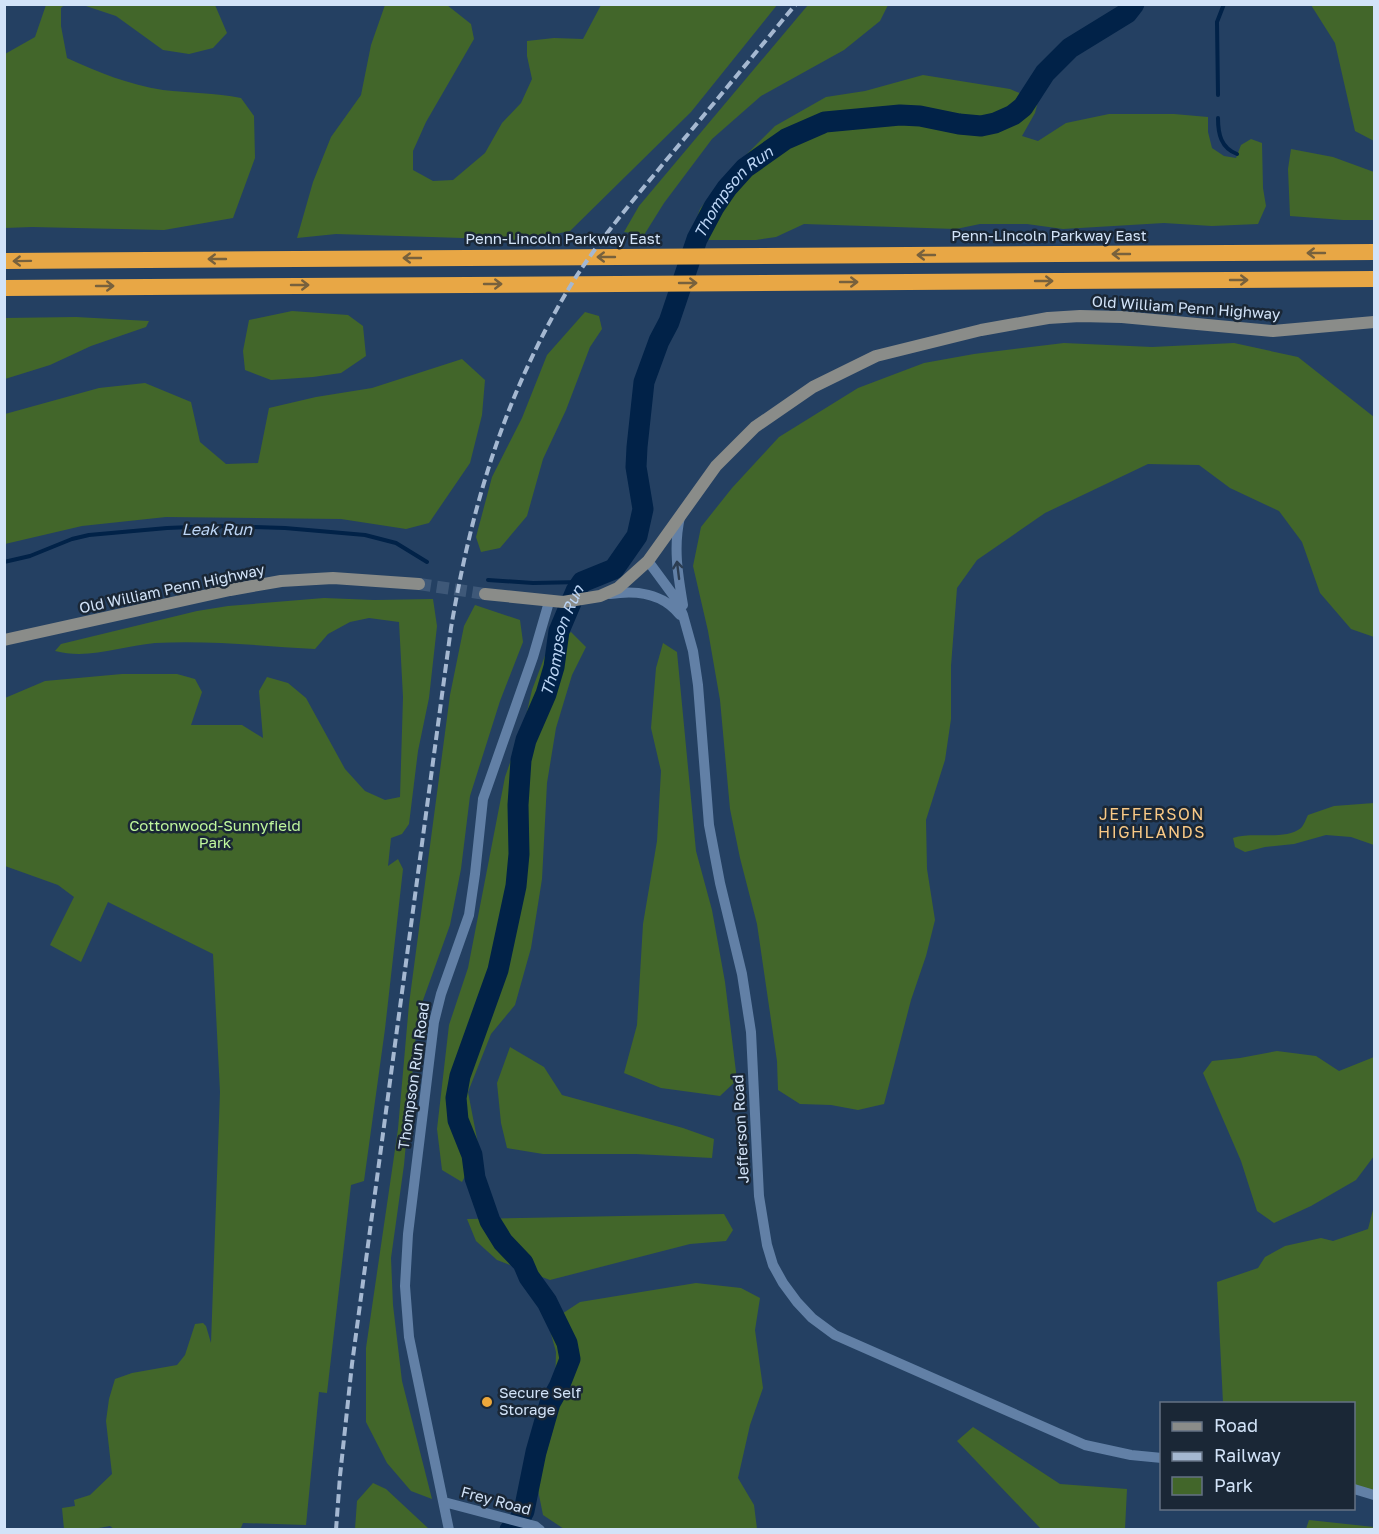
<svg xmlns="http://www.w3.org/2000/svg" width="1379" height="1534" font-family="'Golos Text',sans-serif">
  <rect width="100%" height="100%" fill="#244062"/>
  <!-- green -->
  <path fill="#42662a" d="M 46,5 L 64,5 L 61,8 L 61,26 L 67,58 C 98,72 129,85 163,90 C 189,93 215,93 241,98 L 254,116 L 255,158 L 233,218 L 164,230 L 32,227 L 5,228 L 5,54 L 35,37 Z
    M 83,5 L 215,5 L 227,33 L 213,48 L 189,54 L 163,50 L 116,16 Z
    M 385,5 L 447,5 L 471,24 L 474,39 L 426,122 L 413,151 L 413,170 L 433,181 L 453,180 L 485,153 L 502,123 L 521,103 L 532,79 L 527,56 L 527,41 L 554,38 L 583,39 L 601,5 L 777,5 L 691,112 L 570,231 L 526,240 L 336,234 L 297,238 L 313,182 L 331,137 L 361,95 L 371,45 Z
    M 808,5 L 888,5 L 880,21 L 844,50 L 761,96 L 712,139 L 664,203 L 644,235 L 624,232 L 639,206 Z
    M 1311,5 L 1374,5 L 1374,141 L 1355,131 L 1335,43 Z
    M 923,75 L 1010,89 L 1038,101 L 1035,113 L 1022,136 L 1038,141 L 1066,123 L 1109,114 L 1174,114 L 1208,117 L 1208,132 L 1212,148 L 1224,156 L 1236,158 L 1241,145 L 1251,139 L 1262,143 L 1263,188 L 1266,206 L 1258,224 L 1212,226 L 1164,223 L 1063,229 L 1027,224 L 980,224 L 956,229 L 804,224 L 776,237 L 756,240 L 689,240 L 700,209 L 726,175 L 775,126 L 826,97 L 865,91 Z
    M 1291,149 L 1333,157 L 1374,172 L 1374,220 L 1343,220 L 1290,216 L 1288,169 Z
    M 292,311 L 348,315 L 363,326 L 366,356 L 341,373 L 313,377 L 271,380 L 245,370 L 243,351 L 249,320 Z
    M 585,312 L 599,316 L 602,329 L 590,347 L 566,410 L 543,459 L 527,516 L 500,548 L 481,552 L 476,537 L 492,477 L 522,418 L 547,355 Z
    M 76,317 L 149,321 L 146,327 L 91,346 L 50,365 L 5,379 L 5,318 Z
    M 1064,343 L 1152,347 L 1234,343 L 1298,357 L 1374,417 L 1374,637 L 1351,629 L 1320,593 L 1302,542 L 1279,511 L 1230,488 L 1199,465 L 1148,464 L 1045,513 L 977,560 L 957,588 L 951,666 L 951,719 L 945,760 L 926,820 L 927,869 L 935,920 L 926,956 L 911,1000 L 884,1104 L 858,1110 L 831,1105 L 800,1104 L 778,1090 L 777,1061 L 757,924 L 740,858 L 730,809 L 720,700 L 708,631 L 693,566 L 701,527 L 732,488 L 779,437 L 858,388 L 924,363 L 974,354 Z
    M 462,359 L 485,380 L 482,415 L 470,463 L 429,523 L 406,529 L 341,519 L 166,517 L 82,526 L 5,544 L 5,414 L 99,388 L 145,383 L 191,402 L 200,442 L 226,464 L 258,463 L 269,408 L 316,397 L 372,388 Z
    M 324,598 L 374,600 L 433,599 L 437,626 L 429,698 L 418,751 L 409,824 L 402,834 L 391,838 L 388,866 L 398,859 L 403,869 L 385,1029 L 364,1181 L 351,1185 L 327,1393 L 319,1392 L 306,1525 L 243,1523 L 240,1530 L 115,1530 L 110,1526 L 93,1529 L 64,1529 L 62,1508 L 75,1506 L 74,1500 L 90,1495 L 112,1474 L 106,1421 L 109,1399 L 115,1379 L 132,1373 L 177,1365 L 185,1355 L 195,1324 L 203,1323 L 206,1326 L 211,1343 L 220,1092 L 213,954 L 108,902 L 81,962 L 50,945 L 74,897 L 58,885 L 5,866 L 5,698 L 45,681 L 122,674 L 177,674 L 195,679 L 202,692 L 191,725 L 242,725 L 263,738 L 259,691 L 267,677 L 288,683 L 306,698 L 345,769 L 365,791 L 385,800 L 400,797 L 403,697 L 399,622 L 369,618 L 350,622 L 328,634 L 315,649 C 262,646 209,640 155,643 C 121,646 89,660 55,651 L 61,644 L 197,611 L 228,606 Z
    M 475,605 L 520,620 L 523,642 L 500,701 L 470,796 L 461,869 L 450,925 L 422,1003 L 416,1034 L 404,1165 L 391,1258 L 393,1305 L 402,1381 L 432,1499 L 411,1491 L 387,1463 L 366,1422 L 366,1348 L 398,1129 L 409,1004 L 450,695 L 464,626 Z
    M 571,632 L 586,647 L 572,675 L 556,728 L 547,783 L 542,879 L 531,948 L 515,1005 L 491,1034 L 468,1092 L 479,1149 L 462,1182 L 442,1170 L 437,1129 L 449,1025 L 468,968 L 505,777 L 525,720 L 532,690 L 546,653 Z
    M 663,643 L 677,652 L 696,851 L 712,910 L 725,982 L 737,1080 L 720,1096 L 661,1088 L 624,1073 L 637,1025 L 643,924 L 657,841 L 661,771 L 651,728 L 656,668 Z
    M 1374,803 L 1374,845 L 1351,837 L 1326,835 L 1294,844 L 1265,847 L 1245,852 L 1235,847 L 1233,838 C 1252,831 1285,841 1301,828 C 1304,825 1306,819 1308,815 L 1334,806 Z
    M 510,1047 L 544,1067 L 562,1095 L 683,1128 L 714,1139 L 712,1158 L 636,1154 L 543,1154 L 507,1148 L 501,1123 L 497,1083 Z
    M 1277,1051 L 1316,1056 L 1339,1071 L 1374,1057 L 1374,1156 L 1356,1180 L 1311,1206 L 1274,1223 L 1257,1211 L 1241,1161 L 1203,1073 L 1212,1061 L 1240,1058 Z
    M 1374,1206 L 1374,1495 L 1354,1489 L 1354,1404 L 1223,1403 L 1217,1282 L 1258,1268 L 1265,1257 L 1285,1246 L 1321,1238 L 1333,1241 L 1368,1229 Z
    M 724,1214 L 733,1230 L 726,1241 L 690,1244 L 550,1280 L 497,1260 L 476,1241 L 467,1219 Z
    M 696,1283 L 741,1288 L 760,1298 L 755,1330 L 763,1388 L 750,1425 L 738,1478 L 754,1505 L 757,1529 L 564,1529 L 543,1515 L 537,1485 L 554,1426 L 556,1352 L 548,1323 L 580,1302 Z
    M 973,1427 L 1060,1484 L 1127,1489 L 1125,1529 L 1041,1529 L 957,1441 Z
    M 373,1483 L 386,1489 L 429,1529 L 355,1529 L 357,1501 Z
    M 1309,1520 L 1374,1527 L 1374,1529 L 1306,1529 Z"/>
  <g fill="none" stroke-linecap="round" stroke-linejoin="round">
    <!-- stream -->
    <path stroke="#012248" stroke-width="4" d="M 1218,95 L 1217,22 L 1224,4
      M 1218,118 C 1218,134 1221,148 1237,154
      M 4,562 L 30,556 L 72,539 L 89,535 L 167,528 L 215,526 L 285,528 L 365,535 L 396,543 L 427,562
      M 488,580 L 533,583 L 582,582"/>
    <!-- river -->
    <path stroke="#012248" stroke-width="21" id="s1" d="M 510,1530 L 516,1526 L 524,1511 L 536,1452 L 550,1403 L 559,1387 L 570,1359 L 567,1343 L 547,1302 L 529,1277 L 523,1263 L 503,1242 L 490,1221 L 475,1178 L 472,1155 L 458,1120 L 456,1098 L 460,1076 L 498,970 L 516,886 L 519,854 L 518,805 L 521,760 L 526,740 L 546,694 L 554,667 L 559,631 L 576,591 L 582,582 L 614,569 L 637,536 L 643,509 L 636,467 L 637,447 L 644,382 L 659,341 L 669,322 L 697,239 L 714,207 L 727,188 L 745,168 L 786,139 L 825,122 L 900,115 L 920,116 L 959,124 L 981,126 L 995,123 L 1013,115 L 1023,107 L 1045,73 L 1070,48 L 1127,13 L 1134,4"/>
    <!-- secondary-tunnel -->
    <path stroke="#3e5878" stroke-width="12" stroke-dasharray="12 6" stroke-linecap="butt" d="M 419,584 L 485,594"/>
    <!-- tertiary -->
    <path stroke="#6280a6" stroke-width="10" d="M 680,517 C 673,548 678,575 683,605
      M 648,561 L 676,599 L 683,615 L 693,651 L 698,685 L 709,825 L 720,883 L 742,974 L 751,1032 L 759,1196 L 767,1245 L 773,1265 L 783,1283 L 797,1302 L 812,1318 L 835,1335 L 1085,1445 L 1131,1455 L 1162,1458
      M 610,594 C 635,590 663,593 680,615
      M 1354,1489 L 1374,1495
      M 444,1502 L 535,1526 L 540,1530
      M 449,1530 L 409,1337 L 405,1286 L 408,1234 L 434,1022 L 441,994 L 469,915 L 475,874 L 483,799 L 533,657 L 549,602"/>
    <!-- secondary -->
    <path stroke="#8a8c89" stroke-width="12" d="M 485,594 L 563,602 L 600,596 L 618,588 L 648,561 L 716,466 L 755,427 L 813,387 L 876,356 L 981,330 L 1048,318 L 1080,316 L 1122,317 L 1273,331 L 1374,322
      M 4,640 L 230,590 L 281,581 L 333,578 L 419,584"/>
    <!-- motorway -->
    <path stroke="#e8a745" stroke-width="16" d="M 4,261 L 1374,252
      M 4,288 L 1374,279"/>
    <!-- rail -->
    <path stroke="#a5b8d1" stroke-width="4" stroke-dasharray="9 4.5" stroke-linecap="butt" d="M 336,1530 L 340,1476 L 352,1364 L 451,628 C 471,510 502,404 562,300 C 591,249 631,203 668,158 C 711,107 753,56 796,4"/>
  </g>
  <!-- one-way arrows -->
  <defs><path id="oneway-shaft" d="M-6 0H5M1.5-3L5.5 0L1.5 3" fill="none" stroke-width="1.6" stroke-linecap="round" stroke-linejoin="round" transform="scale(1.5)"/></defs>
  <g stroke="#77613d">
    <use href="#oneway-shaft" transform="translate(1316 253) rotate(180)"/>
    <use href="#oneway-shaft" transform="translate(1121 254) rotate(180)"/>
    <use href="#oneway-shaft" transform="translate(926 255) rotate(180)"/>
    <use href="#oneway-shaft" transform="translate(606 257) rotate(180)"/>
    <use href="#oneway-shaft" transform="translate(412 258) rotate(180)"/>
    <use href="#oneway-shaft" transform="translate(217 259) rotate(180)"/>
    <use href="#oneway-shaft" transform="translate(22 261) rotate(179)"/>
    <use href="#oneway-shaft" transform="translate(1239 280)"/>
    <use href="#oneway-shaft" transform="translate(1044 281)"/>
    <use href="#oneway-shaft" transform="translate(849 282)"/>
    <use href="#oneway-shaft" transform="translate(688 283)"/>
    <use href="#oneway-shaft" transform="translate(493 284)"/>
    <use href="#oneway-shaft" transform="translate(300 285)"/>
    <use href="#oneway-shaft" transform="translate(105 286)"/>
  </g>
  <use stroke="#2c3d52" href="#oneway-shaft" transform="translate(678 570) rotate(-97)"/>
  <!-- markers -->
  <circle fill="#eda83b" stroke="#1a2736" stroke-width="2" cx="487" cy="1402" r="6"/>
  <g text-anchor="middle" stroke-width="5" stroke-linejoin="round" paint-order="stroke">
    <!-- street labels -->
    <g font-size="15" fill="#d2e3f8" stroke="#1a2736">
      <text x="1049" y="241">Penn-Lincoln Parkway East</text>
      <text x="563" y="244">Penn-Lincoln Parkway East</text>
      <text transform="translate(1186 308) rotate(4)" y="5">Old William Penn Highway</text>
      <text transform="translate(172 589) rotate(-12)" y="5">Old William Penn Highway</text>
      <text transform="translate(414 1076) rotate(-82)" y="5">Thompson Run Road</text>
      <text transform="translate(741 1129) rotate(-93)" y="5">Jefferson Road</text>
      <text transform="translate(496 1501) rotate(15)" y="5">Frey Road</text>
    </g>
    <!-- park labels -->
    <g font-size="15" fill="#bff79d" stroke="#1a2736">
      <text x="215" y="831">Cottonwood-Sunnyfield<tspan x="215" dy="17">Park</tspan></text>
    </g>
    <!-- poi labels -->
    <g font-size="15" fill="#d2e3f8" stroke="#1a2736" text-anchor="start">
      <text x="499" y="1398">Secure Self<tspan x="499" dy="17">Storage</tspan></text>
    </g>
    <!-- water labels -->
    <g font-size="16" font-style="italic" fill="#bcd5f5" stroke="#1a2736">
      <text dy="6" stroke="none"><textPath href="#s1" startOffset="1454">Thompson Run</textPath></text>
      <text x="217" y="535">Leak Run</text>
      <text dy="6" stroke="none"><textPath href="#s1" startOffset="948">Thompson Run</textPath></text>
    </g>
    <!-- neighbourhood labels -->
    <g font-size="16" letter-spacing="1.5" fill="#f9c986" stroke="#1a2736">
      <text x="1152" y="820">JEFFERSON<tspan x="1152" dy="18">HIGHLANDS</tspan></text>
    </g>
  </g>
  <!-- border -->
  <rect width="1379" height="1534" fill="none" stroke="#d2e3f8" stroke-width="12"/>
  <!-- legend -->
  <rect x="1160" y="1402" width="195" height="108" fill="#1a2736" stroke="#647284" stroke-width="1.5"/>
  <rect x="1172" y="1422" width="30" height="9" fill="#8a8c89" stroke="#647284" stroke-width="1.5"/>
  <text x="1214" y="1432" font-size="18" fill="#d2e3f8">Road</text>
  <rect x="1172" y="1452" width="30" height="9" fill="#a5b8d1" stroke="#647284" stroke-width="1.5"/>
  <text x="1214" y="1462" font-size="18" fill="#d2e3f8">Railway</text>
  <rect x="1172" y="1477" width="30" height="18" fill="#42662a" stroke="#647284" stroke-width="1.5"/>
  <text x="1214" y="1492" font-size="18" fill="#d2e3f8">Park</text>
</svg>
